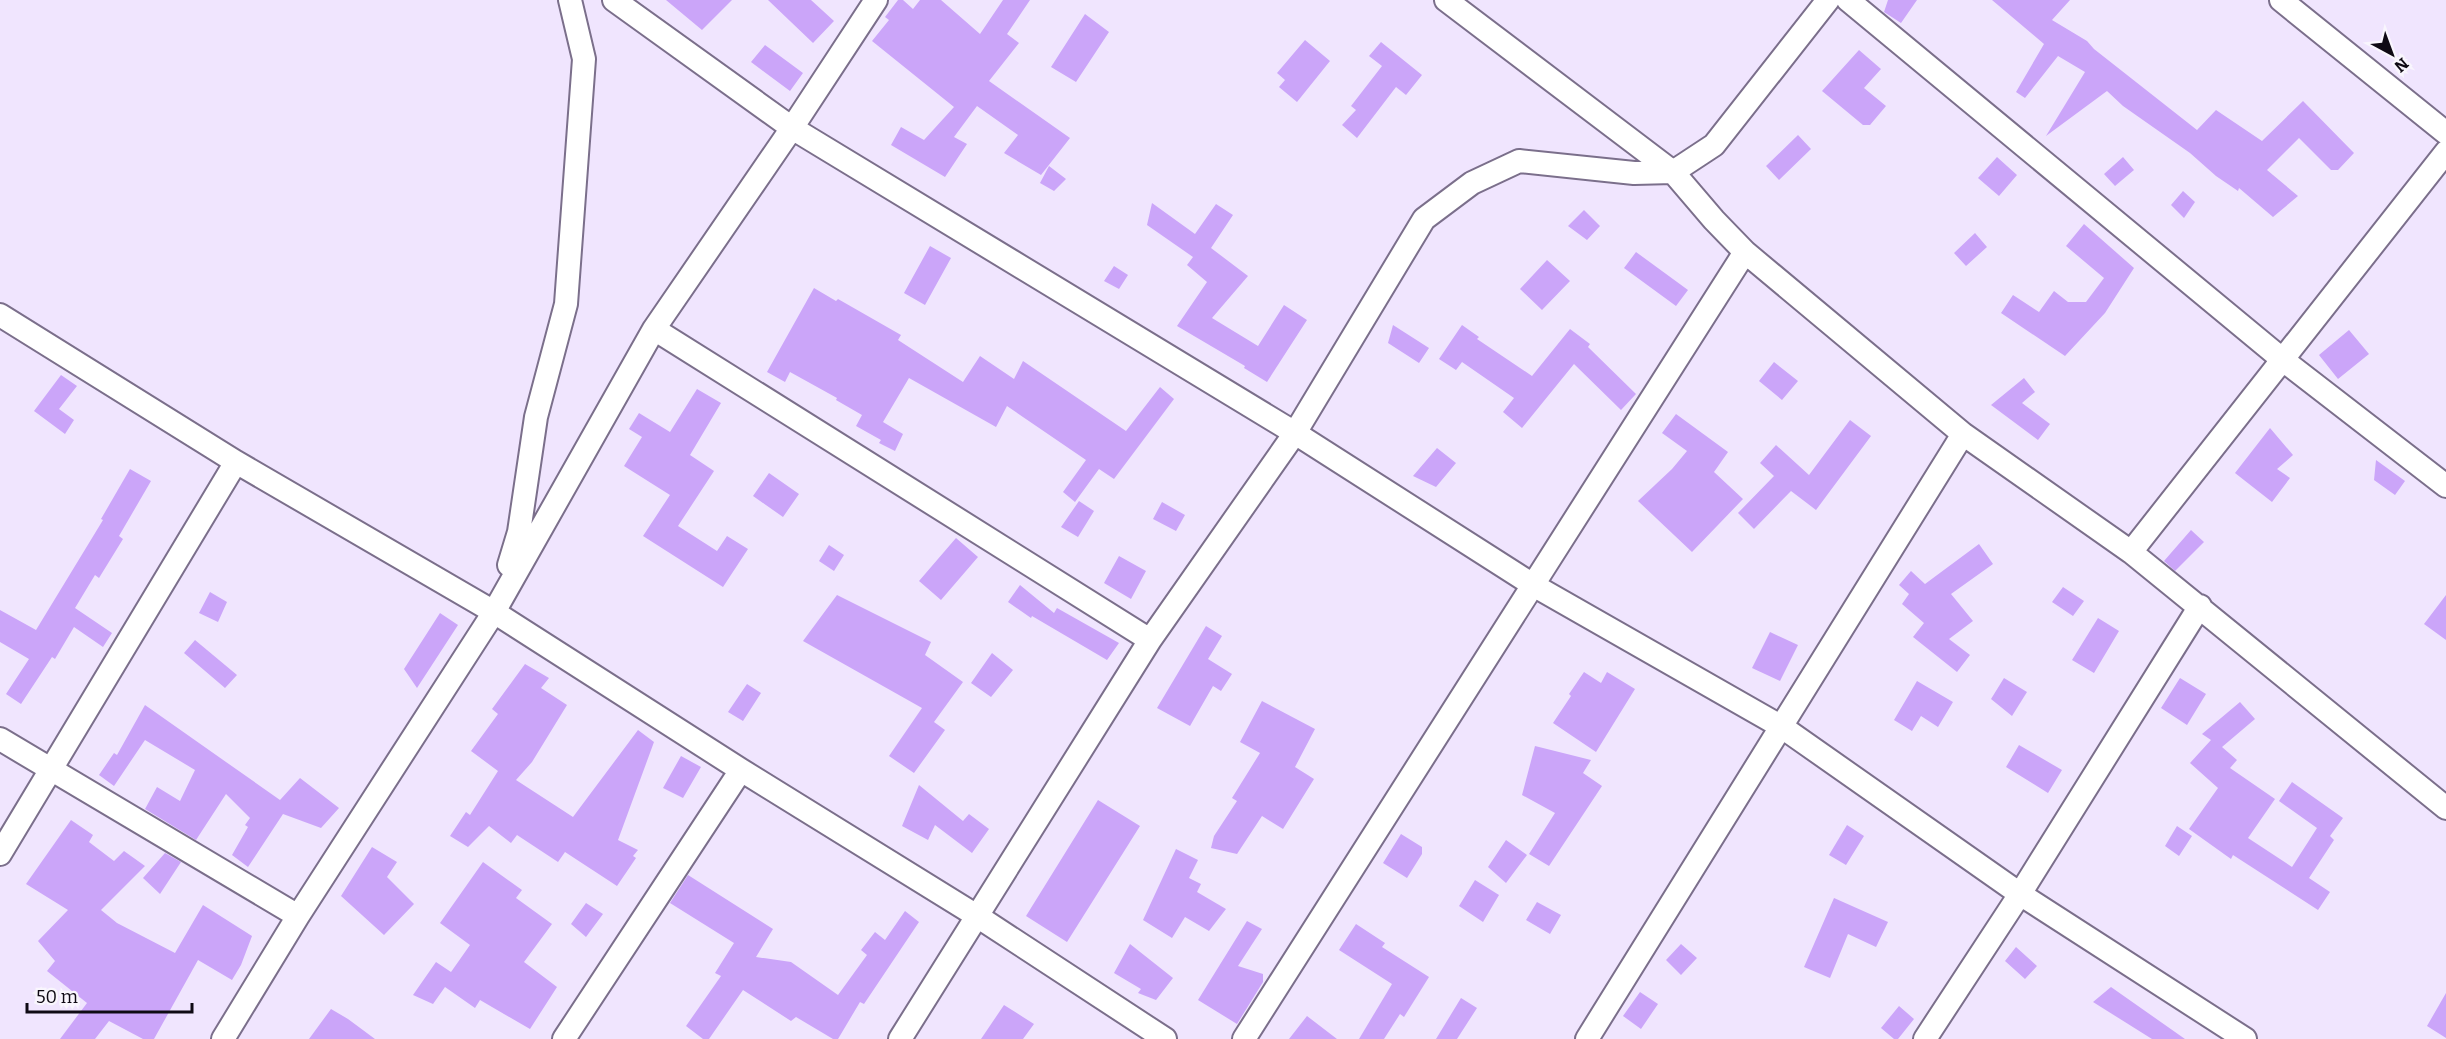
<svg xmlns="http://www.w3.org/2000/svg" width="2446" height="1039" font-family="Bitter,serif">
  <rect width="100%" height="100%" fill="#f0e5fe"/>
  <!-- building -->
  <path fill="#cba5f9" d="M 666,0 L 732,0 L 702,30 Z
    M 768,0 L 811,0 L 834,21 L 813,43 Z
    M 898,0 L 903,0 L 913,9 L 920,0 L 941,0 L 980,34 L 1003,0 L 1030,0 L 1007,34 L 1019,43 L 989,81 L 1070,138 L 1041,175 L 1004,153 L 1018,135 L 977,106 L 954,137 L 967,144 L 945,177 L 891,145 L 901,127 L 924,140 L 954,107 L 872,41 L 889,20 L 885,17 Z
    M 1888,0 L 1917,0 L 1901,23 L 1884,12 Z
    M 1992,0 L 2070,0 L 2052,20 L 2087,41 L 2094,49 L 2197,130 L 2216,110 L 2262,141 L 2303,101 L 2354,153 L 2338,170 L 2331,170 L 2299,138 L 2267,170 L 2298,196 L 2273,217 L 2239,188 L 2238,191 L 2216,176 L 2190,153 L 2123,106 L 2107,91 L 2046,136 L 2085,72 L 2058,56 L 2025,98 L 2016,92 L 2044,44 Z
    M 1085,14 L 1109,32 L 1076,82 L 1051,67 Z
    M 1305,40 L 1330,61 L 1297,102 L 1279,87 L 1285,80 L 1277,73 Z
    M 1381,42 L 1422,75 L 1406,95 L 1396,87 L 1357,138 L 1342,125 L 1356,110 L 1351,106 L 1382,66 L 1369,56 Z
    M 765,45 L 803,73 L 790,91 L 751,62 Z
    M 1859,50 L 1881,69 L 1864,88 L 1886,106 L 1870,125 L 1863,125 L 1822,91 Z
    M 1798,135 L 1811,149 L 1779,180 L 1766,166 Z
    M 1997,157 L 2017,175 L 1999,196 L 1978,178 Z
    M 2123,157 L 2134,170 L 2115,186 L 2104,174 Z
    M 1049,166 L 1066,179 L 1054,191 L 1040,183 Z
    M 2183,191 L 2195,202 L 2184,218 L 2171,205 Z
    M 1152,203 L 1195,234 L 1216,204 L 1233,215 L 1211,248 L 1248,276 L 1212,318 L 1258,346 L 1284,305 L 1307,320 L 1267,382 L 1244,368 L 1245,366 L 1177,326 L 1207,282 L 1187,265 L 1193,257 L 1147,225 Z
    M 1584,210 L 1600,226 L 1587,240 L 1568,226 Z
    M 2084,224 L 2134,268 L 2105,313 L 2065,356 L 2001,313 L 2013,295 L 2039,312 L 2054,291 L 2068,302 L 2086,302 L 2104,278 L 2066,246 Z
    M 1975,233 L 1987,247 L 1966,266 L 1954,253 Z
    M 930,246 L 951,258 L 925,305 L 904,293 Z
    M 1636,252 L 1688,290 L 1676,306 L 1624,268 Z
    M 1547,260 L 1570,281 L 1542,310 L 1520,289 Z
    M 1114,266 L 1128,275 L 1119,289 L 1104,281 Z
    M 814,288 L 836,301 L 838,299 L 901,335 L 898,340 L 963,382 L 980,356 L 1014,379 L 1023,361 L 1126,431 L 1160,387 L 1174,399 L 1114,479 L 1099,469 L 1075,502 L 1063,492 L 1086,460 L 1007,406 L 996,427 L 909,378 L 883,422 L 903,434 L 895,451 L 879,443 L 881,440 L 856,426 L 862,415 L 836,400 L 837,398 L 790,372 L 785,382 L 767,372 Z
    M 1393,325 L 1429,348 L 1419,363 L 1388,343 Z
    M 1462,325 L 1479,337 L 1477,339 L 1532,376 L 1570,329 L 1590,344 L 1588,347 L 1636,394 L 1621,410 L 1574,364 L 1522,428 L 1503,412 L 1514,398 L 1462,362 L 1456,370 L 1439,359 Z
    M 2349,330 L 2369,354 L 2338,379 L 2319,355 Z
    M 1774,362 L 1798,381 L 1782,400 L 1759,381 Z
    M 61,375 L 77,386 L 59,409 L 74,420 L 65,434 L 34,411 Z
    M 2024,378 L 2035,392 L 2022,403 L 2050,424 L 2038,440 L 1991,405 Z
    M 697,389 L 721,403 L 690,455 L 714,471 L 678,526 L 717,551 L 727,536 L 748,549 L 723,587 L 643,536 L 670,495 L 624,466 L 642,437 L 629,429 L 639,413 L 670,432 Z
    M 1676,414 L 1728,452 L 1714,472 L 1743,499 L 1692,552 L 1638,501 L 1672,469 L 1687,451 L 1662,433 Z
    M 1850,420 L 1871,436 L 1816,510 L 1791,491 L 1754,529 L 1738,513 L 1774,476 L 1760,463 L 1776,445 L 1809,475 Z
    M 2270,428 L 2293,455 L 2277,469 L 2290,478 L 2272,502 L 2235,473 Z
    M 1437,448 L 1456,463 L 1436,487 L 1413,476 Z
    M 2376,460 L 2405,481 L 2395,495 L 2374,480 Z
    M 130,469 L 151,481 L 119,536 L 123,539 L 99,578 L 95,575 L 75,608 L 112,633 L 103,647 L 74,627 L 55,659 L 52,657 L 21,704 L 6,694 L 29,659 L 0,642 L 0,610 L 36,630 L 103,520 L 101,519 Z
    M 769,473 L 799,494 L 783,517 L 753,496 Z
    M 1079,501 L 1094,511 L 1078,537 L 1061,527 Z
    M 1162,502 L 1185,515 L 1176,531 L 1153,519 Z
    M 2191,530 L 2204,542 L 2175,571 L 2164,561 Z
    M 956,538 L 978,557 L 941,600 L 919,581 Z
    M 1979,544 L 1993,564 L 1951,594 L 1973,621 L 1949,639 L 1970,655 L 1957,672 L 1913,637 L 1924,623 L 1902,604 L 1909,594 L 1899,585 L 1911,571 L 1925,584 Z
    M 829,545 L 844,555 L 834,571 L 819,561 Z
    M 1119,556 L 1146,571 L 1131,599 L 1104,583 Z
    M 1020,585 L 1054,613 L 1057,608 L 1119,643 L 1107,660 L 1032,616 L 1031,618 L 1008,602 Z
    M 2063,587 L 2084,601 L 2073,616 L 2052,602 Z
    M 210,592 L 227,602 L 218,622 L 199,613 Z
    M 837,595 L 931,642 L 925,655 L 963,682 L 934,722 L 945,730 L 914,773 L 889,756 L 922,708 L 803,641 Z
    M 2446,595 L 2446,640 L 2424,624 Z
    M 440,613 L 458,625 L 417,688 L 404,669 Z
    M 2098,618 L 2119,631 L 2094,673 L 2072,660 Z
    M 1206,626 L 1222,636 L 1208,659 L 1232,674 L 1221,691 L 1213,686 L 1190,726 L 1157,708 Z
    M 1770,632 L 1798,645 L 1780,681 L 1752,668 Z
    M 195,640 L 237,675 L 225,688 L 184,653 Z
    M 992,653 L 1013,670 L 991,697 L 971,683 Z
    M 525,664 L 549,678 L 541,688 L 567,705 L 532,762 L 516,780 L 573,817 L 638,730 L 654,742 L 618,840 L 638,850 L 633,856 L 636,858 L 617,886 L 565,852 L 558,862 L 517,835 L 511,843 L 489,826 L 468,847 L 450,836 L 466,812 L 470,815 L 498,771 L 471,751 L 498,714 L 492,709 Z
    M 1584,672 L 1601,683 L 1607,672 L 1635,689 L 1596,752 L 1553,723 L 1571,696 L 1569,694 Z
    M 2004,678 L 2027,692 L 2012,716 L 1991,699 Z
    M 2180,678 L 2206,694 L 2187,725 L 2161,708 Z
    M 1917,681 L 1953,702 L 1938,727 L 1921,716 L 1912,731 L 1894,720 Z
    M 747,684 L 761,693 L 743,721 L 728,712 Z
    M 1262,701 L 1315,729 L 1295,767 L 1314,779 L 1283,829 L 1262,816 L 1237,854 L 1211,848 L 1214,836 L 1237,801 L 1232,798 L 1260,753 L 1240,742 Z
    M 2240,702 L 2255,719 L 2222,747 L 2237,760 L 2230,768 L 2275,799 L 2248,838 L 2292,867 L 2317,828 L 2279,801 L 2292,782 L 2343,818 L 2330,836 L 2334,840 L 2309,878 L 2330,892 L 2318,910 L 2233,855 L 2231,859 L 2189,829 L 2218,788 L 2190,763 L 2211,740 L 2202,734 Z
    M 145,705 L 280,800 L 300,778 L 339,808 L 321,828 L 283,814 L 248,867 L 232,855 L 248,827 L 245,825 L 250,818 L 226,794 L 196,840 L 145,809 L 157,787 L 180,801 L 195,770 L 145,740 L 114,786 L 99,775 L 114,753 L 117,755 Z
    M 2019,745 L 2062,770 L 2048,793 L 2006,767 Z
    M 1535,746 L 1591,760 L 1583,773 L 1602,786 L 1549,866 L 1529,854 L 1555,813 L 1522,795 Z
    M 681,756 L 701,767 L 683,798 L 663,788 Z
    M 919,785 L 963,821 L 969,814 L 989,829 L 972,853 L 935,825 L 928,840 L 902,826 Z
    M 1098,800 L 1140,826 L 1067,942 L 1026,916 Z
    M 71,820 L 93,835 L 89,842 L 114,861 L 124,851 L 145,866 L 101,910 L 117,923 L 175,953 L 203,905 L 252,936 L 241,965 L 232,980 L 198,960 L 154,1039 L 143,1039 L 109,1021 L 95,1039 L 60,1039 L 87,1003 L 47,971 L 55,961 L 38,941 L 68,910 L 26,884 Z
    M 1847,825 L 1864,836 L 1846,865 L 1829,855 Z
    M 2177,826 L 2192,836 L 2179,856 L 2165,846 Z
    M 1401,834 L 1422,847 L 1422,854 L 1407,878 L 1383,863 Z
    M 1506,840 L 1527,855 L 1506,883 L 1488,867 Z
    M 372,847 L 397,862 L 387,877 L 414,904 L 384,935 L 341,896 Z
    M 1176,849 L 1198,860 L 1189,878 L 1201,884 L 1197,892 L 1226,909 L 1209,931 L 1185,917 L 1172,938 L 1143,920 Z
    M 165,853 L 181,862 L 160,894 L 143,878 Z
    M 483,862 L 522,890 L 516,898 L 552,924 L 524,962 L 557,987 L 530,1029 L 480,1000 L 475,1008 L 445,987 L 433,1004 L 413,995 L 436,962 L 451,972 L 470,945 L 440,923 Z
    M 688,875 L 773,929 L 756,957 L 791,962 L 838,995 L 867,955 L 861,950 L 875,932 L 885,940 L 905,911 L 919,922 L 864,1004 L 860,1002 L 838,1039 L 833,1039 L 796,1017 L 791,1021 L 743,990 L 709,1039 L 703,1039 L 686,1026 L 721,976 L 715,973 L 734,943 L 670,903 Z
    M 1475,880 L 1499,895 L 1483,922 L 1459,906 Z
    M 1834,898 L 1888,922 L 1876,947 L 1848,934 L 1830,978 L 1804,967 Z
    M 1537,902 L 1561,915 L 1550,934 L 1526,920 Z
    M 586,903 L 603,914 L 586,937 L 571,924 Z
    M 1247,921 L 1262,929 L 1238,966 L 1263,974 L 1263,982 L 1237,1024 L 1198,1000 Z
    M 1356,924 L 1385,943 L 1382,947 L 1429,977 L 1404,1017 L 1400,1014 L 1384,1039 L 1359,1039 L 1392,984 L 1339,950 Z
    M 1130,944 L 1173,978 L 1156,1000 L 1138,993 L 1141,989 L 1114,973 Z
    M 1681,944 L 1697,958 L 1681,975 L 1666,960 Z
    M 2016,947 L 2037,966 L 2025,979 L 2005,961 Z
    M 2111,987 L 2185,1039 L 2152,1039 L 2093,1002 Z
    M 1640,992 L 1658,1004 L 1641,1029 L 1623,1016 Z
    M 2446,993 L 2446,1038 L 2427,1026 Z
    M 1461,998 L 1477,1008 L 1457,1039 L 1436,1039 Z
    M 1004,1005 L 1034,1024 L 1023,1039 L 981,1039 Z
    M 1899,1006 L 1914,1019 L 1898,1039 L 1894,1039 L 1881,1028 Z
    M 331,1009 L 348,1019 L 375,1039 L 309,1039 Z
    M 1307,1016 L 1337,1039 L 1289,1039 Z"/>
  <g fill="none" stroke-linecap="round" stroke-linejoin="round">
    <!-- minor casing -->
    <g stroke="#7b6f8b" stroke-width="26">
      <path id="minor" d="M 614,0 L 792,128 L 1295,433 L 1533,585 L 1782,727 L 2020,894 L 2245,1039
        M 1446,0 L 1673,172 L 1714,220 L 1745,252 L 1963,434 L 2131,552 L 2446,808
        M 1848,0 L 2283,360 L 2446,486
        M 2281,0 L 2446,133
        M 0,315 L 236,462 L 494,612 L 741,770 L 977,916 L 1165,1039
        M 654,329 L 1150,640
        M 2131,552 L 2446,152
        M 509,565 L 519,532 L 536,417 L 566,304 L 584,59 L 570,0
        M 0,739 L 298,916
        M 0,854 L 236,462
        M 223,1039 L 298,916 L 494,612 L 654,329 L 792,128 L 876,0
        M 564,1039 L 741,770
        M 900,1039 L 1150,640 L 1295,433 L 1424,219 L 1472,183 L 1519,161 L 1634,173 L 1673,172 L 1714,145 L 1828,0
        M 1244,1039 L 1745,252
        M 1587,1039 L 1963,434
        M 1925,1039 L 2020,894 L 2200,606"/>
    </g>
    <!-- minor -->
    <use href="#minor" stroke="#fff" stroke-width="22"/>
  </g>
  <!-- north arrow -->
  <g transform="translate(2392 54) rotate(139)" stroke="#f9f6fd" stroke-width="4.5" paint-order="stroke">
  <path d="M0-4.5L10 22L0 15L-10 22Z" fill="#0f0a14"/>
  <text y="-9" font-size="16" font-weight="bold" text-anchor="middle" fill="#0f0a14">N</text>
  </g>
  <!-- scale -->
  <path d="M27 1003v9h165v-9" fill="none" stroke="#0f0a14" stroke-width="3"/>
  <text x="36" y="1003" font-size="18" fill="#0f0a14" stroke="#f9f6fd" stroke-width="4.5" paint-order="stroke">50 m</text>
</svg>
